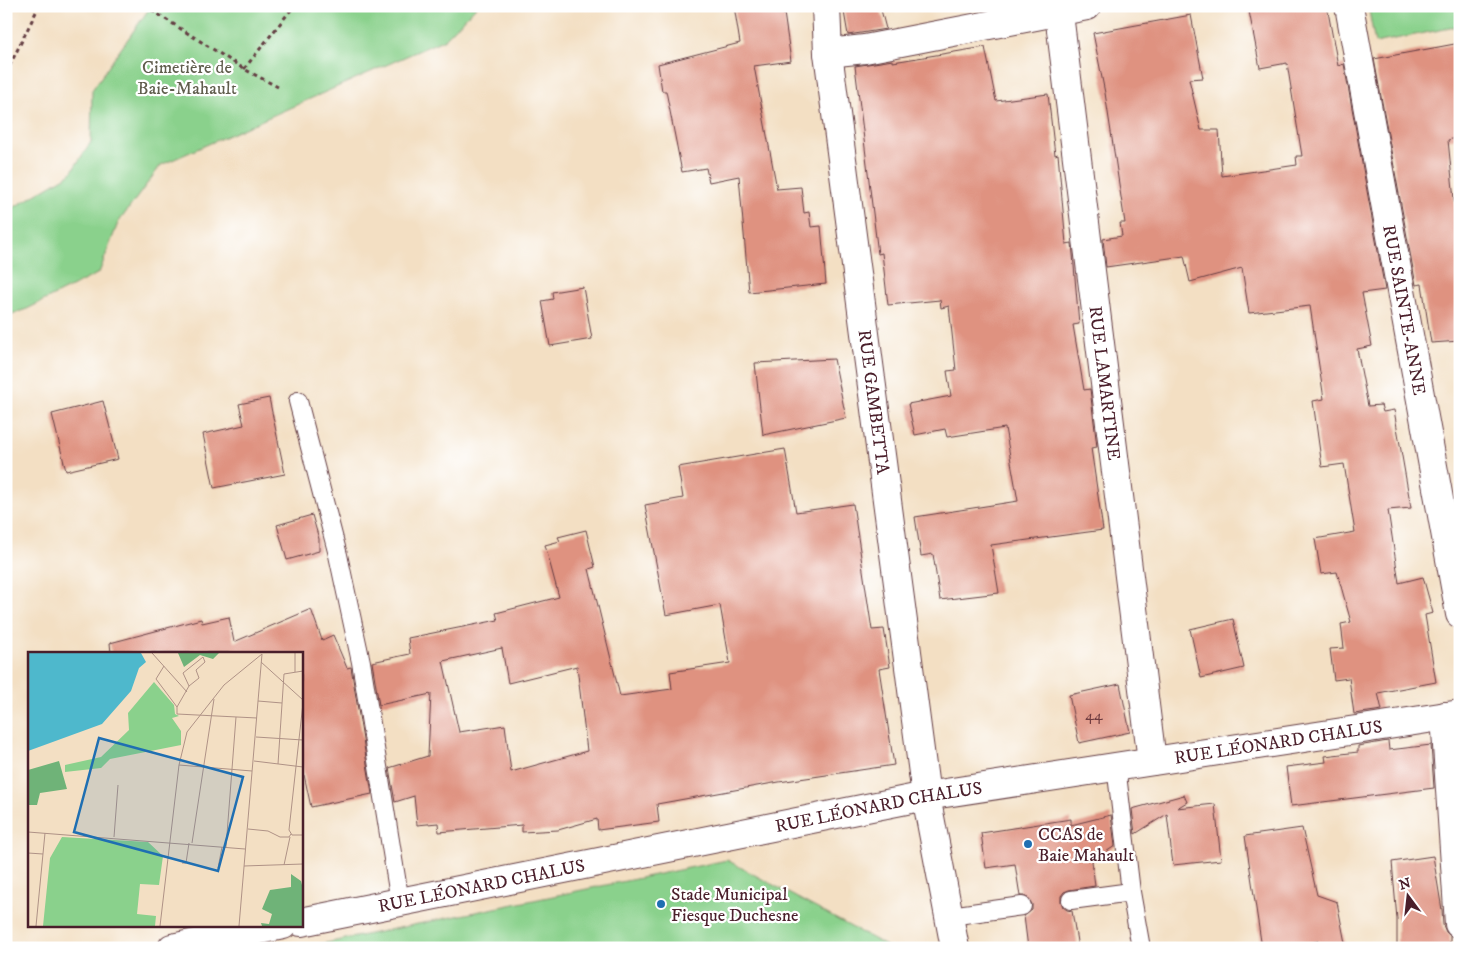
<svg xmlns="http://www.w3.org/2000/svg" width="1466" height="954" font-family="'IM FELL DW Pica',serif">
  <rect width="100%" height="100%" fill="#fff"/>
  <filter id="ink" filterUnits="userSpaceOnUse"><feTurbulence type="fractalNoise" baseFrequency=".02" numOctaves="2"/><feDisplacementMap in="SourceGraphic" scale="10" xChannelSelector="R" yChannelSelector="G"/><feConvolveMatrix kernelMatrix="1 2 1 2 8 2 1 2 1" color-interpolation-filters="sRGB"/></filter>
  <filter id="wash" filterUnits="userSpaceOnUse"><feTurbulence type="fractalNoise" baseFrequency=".0096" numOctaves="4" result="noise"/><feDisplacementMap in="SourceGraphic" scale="20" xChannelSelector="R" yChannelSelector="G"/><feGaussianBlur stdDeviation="1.12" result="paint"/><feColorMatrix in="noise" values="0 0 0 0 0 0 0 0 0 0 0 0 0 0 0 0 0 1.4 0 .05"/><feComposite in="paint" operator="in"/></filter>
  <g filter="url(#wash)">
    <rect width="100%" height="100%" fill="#f3dfc3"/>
    <!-- green -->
    <path fill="#8ad18c" stroke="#6a785c" d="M 151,6 L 477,6 L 445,39 L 161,165 L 118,223 L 99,273 L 27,309 L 6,316 L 6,212 L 70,174 L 91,142 L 92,90 Z
      M 1368,6 L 1460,6 L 1460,26 L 1375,43 Z
      M 727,860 L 890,948 L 302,948 Z"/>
    <g id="blocks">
      <!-- building -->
      <path fill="#df9280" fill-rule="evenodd" d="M 734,6 L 783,6 L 791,61 L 754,66 L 777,189 L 801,187 L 804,213 L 809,212 L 811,227 L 821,226 L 826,284 L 749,292 L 739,176 L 709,182 L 706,168 L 682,172 L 666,91 L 662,91 L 658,64 L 740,43 Z
        M 843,6 L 880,6 L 886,29 L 848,35 Z
        M 1248,6 L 1327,6 L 1338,66 L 1344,64 L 1385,290 L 1362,293 L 1372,346 L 1357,349 L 1368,406 L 1381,405 L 1383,412 L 1394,410 L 1411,508 L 1388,510 L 1399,583 L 1423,577 L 1433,613 L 1425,615 L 1436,682 L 1378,693 L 1382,710 L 1354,714 L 1349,678 L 1334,680 L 1330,649 L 1344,648 L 1341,624 L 1351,622 L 1337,572 L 1321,574 L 1315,539 L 1355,532 L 1344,464 L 1322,467 L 1313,401 L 1324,399 L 1310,306 L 1249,313 L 1242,268 L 1190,282 L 1184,256 L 1106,267 L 1103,239 L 1122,236 L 1120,223 L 1125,223 L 1105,93 L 1093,33 L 1191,15 L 1203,78 L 1189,79 L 1201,130 L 1219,130 L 1222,176 L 1297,165 L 1296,156 L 1302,156 L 1287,63 L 1260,68 Z
        M 1460,43 L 1460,137 L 1448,140 L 1460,259 L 1460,341 L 1431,343 L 1422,284 L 1416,285 L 1374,59 Z
        M 985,47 L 996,101 L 1048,94 L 1055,155 L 1058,154 L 1066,244 L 1072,243 L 1079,324 L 1073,325 L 1084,390 L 1090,389 L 1097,447 L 1091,448 L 1103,530 L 991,545 L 999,593 L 940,600 L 933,554 L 921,556 L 915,517 L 1018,501 L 1005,428 L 947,437 L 945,429 L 915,435 L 908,404 L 951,396 L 947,371 L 956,370 L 949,306 L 941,308 L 940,300 L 888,305 L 882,253 L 878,254 L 855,66 L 893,60 L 893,62 Z
        M 583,287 L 592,339 L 550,346 L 542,301 L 553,299 L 552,292 Z
        M 834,359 L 846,418 L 763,435 L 755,363 Z
        M 269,398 L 285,474 L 214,488 L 203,434 L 244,425 L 239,404 Z
        M 103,401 L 118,459 L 66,471 L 52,414 Z
        M 785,449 L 796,512 L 853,504 L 872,630 L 884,629 L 890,667 L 879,669 L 894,765 L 779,782 L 657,804 L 659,822 L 598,830 L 597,819 L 558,830 L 522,832 L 522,825 L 439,832 L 438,823 L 417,825 L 414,796 L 395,802 L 389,768 L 428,756 L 431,694 L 379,705 L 372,662 L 410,654 L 408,638 L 498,620 L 496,613 L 559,597 L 545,545 L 560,541 L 558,537 L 586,530 L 595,567 L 589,569 L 620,696 L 672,689 L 670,672 L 730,663 L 720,605 L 666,615 L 645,505 L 683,498 L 678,467 ZM 502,648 L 508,683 L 577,666 L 587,751 L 511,772 L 505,725 L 459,732 L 443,661 Z
        M 312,515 L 319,539 L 319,551 L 287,560 L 277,525 Z
        M 311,609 L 322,640 L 333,635 L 347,668 L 351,667 L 372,794 L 311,807 L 301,761 L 301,653 L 111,653 L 110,643 L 201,619 L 202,623 L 229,617 L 234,642 Z
        M 1233,619 L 1244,668 L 1201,678 L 1190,629 Z
        M 1120,684 L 1130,732 L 1079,743 L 1069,695 Z
        M 1388,741 L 1389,750 L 1431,745 L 1434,788 L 1291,806 L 1286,767 L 1326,762 L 1325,756 L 1358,752 L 1358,746 Z
        M 1184,795 L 1187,802 L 1177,808 L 1215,804 L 1221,860 L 1173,865 L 1167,814 L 1135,834 L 1132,809 Z
        M 1111,815 L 1115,846 L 1092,861 L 1095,886 L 1069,890 L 1064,892 L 1061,896 L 1061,902 L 1063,907 L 1067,910 L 1072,911 L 1078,948 L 1028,948 L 1024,916 L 1032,910 L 1032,904 L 1026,896 L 1020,896 L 1015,864 L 986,868 L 981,833 L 1071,819 L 1071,825 Z
        M 1302,828 L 1317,895 L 1337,902 L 1346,948 L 1320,948 L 1318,941 L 1292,948 L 1262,948 L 1245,836 Z
        M 1433,856 L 1442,910 L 1443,925 L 1446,932 L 1450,936 L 1450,948 L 1397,948 L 1397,919 L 1392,862 Z"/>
    </g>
  </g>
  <g filter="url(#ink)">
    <use href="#blocks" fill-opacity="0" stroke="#633c42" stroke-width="1"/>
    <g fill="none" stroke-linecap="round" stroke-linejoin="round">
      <!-- lane casing -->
      <g stroke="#633c42" stroke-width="20">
        <path id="lane" d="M 298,401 L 338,555 L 361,662 L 400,902
          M 1116,766 L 1131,892 L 1141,948
          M 1071,900 L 1131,892
          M 950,916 L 1022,906"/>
      </g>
      <!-- street casing -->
      <g stroke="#633c42" stroke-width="30">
        <g id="street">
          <path id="s1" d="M 1058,6 L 1152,761"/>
          <path id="s2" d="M 1349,6 L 1460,614"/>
          <path d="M 828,53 L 865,49 L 1087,6"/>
          <path d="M 1445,716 L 1459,924"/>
          <path id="s3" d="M 301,922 L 926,796 L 1460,714"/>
          <path d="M 172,948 L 283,925"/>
        </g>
      </g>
      <!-- secondary casing -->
      <g stroke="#633c42" stroke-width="30">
        <g id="secondary">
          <path id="s4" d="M 826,6 L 828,53 L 926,796 L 955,948"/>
        </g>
      </g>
      <!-- path -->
      <path stroke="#633c42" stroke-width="3" stroke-dasharray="4 4" stroke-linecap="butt" d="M 145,6 L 244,69 L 278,87
        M 244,69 L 294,6
        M 6,73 L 39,6"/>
      <!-- lane -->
      <use href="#lane" stroke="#fff" stroke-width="18"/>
      <!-- street -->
      <use href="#street" stroke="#fff" stroke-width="28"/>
      <!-- secondary -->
      <use href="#secondary" stroke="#fff" stroke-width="28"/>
    </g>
  </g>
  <!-- markers -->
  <g fill="#1f6fb2" stroke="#fff" stroke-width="2">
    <circle cx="1028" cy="844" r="5"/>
    <circle cx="661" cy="904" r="5"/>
  </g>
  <g text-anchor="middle" stroke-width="4.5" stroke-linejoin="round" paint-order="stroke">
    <!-- number labels -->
    <g font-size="15" fill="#6f3c40">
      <text x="1094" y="720">44</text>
    </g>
    <!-- park labels -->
    <g font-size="18" fill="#605d4d" stroke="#fff">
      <text x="187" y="73">Cimetière de<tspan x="187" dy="21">Baie-Mahault</tspan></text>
    </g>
    <!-- street labels -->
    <g font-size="18" fill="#4a1f2b" stroke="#fff">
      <text dy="6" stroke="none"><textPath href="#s2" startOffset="309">RUE SAINTE-ANNE</textPath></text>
      <text dy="6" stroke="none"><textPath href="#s1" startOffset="380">RUE LAMARTINE</textPath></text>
      <text dy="6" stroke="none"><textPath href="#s4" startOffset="399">RUE GAMBETTA</textPath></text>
      <text dy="6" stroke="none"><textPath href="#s3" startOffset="994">RUE LÉONARD CHALUS</textPath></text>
      <text dy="6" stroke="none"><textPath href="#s3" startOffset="589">RUE LÉONARD CHALUS</textPath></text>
      <text dy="6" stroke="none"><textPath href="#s3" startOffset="184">RUE LÉONARD CHALUS</textPath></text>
    </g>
    <!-- poi labels -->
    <g font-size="18" fill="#4a1f2b" stroke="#fff" text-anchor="start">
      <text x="1038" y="840">CCAS de<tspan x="1038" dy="21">Baie Mahault</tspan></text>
      <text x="671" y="900">Stade Municipal<tspan x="671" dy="21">Fiesque Duchesne</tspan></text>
    </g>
  </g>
  <!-- overview -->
  <g transform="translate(28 652)">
    <rect width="275" height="275" fill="#f3dfc3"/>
    <path d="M 126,30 L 146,53 L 147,62 L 151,64 L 144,66 L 153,79 L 153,93 L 82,107 L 73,116 L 37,120 L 37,113 L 73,105 L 101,78 L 100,61 ZM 34,185 L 120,190 L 135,204 L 131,233 L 112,232 L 109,262 L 128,264 L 127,274 L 15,274 L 22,206 Z" fill="#8ad18c"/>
    <path d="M 150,1 L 191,1 L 185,7 L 172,3 L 156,15 ZM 31,109 L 39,137 L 12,141 L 9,153 L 0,153 L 0,118 ZM 263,222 L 273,229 L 275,237 L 275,274 L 234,274 L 233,271 L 241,272 L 244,262 L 234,257 L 242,238 L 263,235 Z" fill="#6fb378"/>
    <path d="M 0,1 L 113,1 L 118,10 L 111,16 L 103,39 L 74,72 L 0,99 Z" fill="#4eb8cc"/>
    <path fill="none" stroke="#af9286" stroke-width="1" d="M 124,1 L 159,40M 267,1 L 267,20M 233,10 L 275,48M 136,14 L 128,27 L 149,55 L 149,62 L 229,66M 230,49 L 254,51M 275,51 L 261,178 L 264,183 L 275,183M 149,55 L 161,34 L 171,26 L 168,18 L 177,10 L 175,5 L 155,21 L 161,34M 228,85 L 275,88M 226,109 L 275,115M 250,112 L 256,22 L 275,19M 151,113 L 224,119M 220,177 L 240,179 L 252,185 L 261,185 L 263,182M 0,180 L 217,197M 86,185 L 90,133M 164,191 L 186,47M 198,195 L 208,65M 0,201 L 15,202M 154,211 L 158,211 L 161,191M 256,213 L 262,185M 216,214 L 275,212M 190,216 L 194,195M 8,274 L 17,181M 132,274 L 151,113 L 159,80 L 196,33 L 234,2M 211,274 L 234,2"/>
    <path fill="#1f6fb2" fill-opacity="0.15" stroke="#1f6fb2" stroke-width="2.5" d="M 71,86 L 215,125 L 190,219 L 46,180 Z"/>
    <rect width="275" height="275" fill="none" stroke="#4a1f2b" stroke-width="2.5"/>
  </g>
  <!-- margin -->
  <rect width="1466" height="954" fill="none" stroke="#fff" stroke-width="25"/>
  <!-- north arrow -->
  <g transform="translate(1408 896) rotate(345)" stroke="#ffffff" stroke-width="4" paint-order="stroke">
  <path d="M0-4L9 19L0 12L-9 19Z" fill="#4a1f2b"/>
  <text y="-8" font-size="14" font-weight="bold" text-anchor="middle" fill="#4a1f2b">N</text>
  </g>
</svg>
